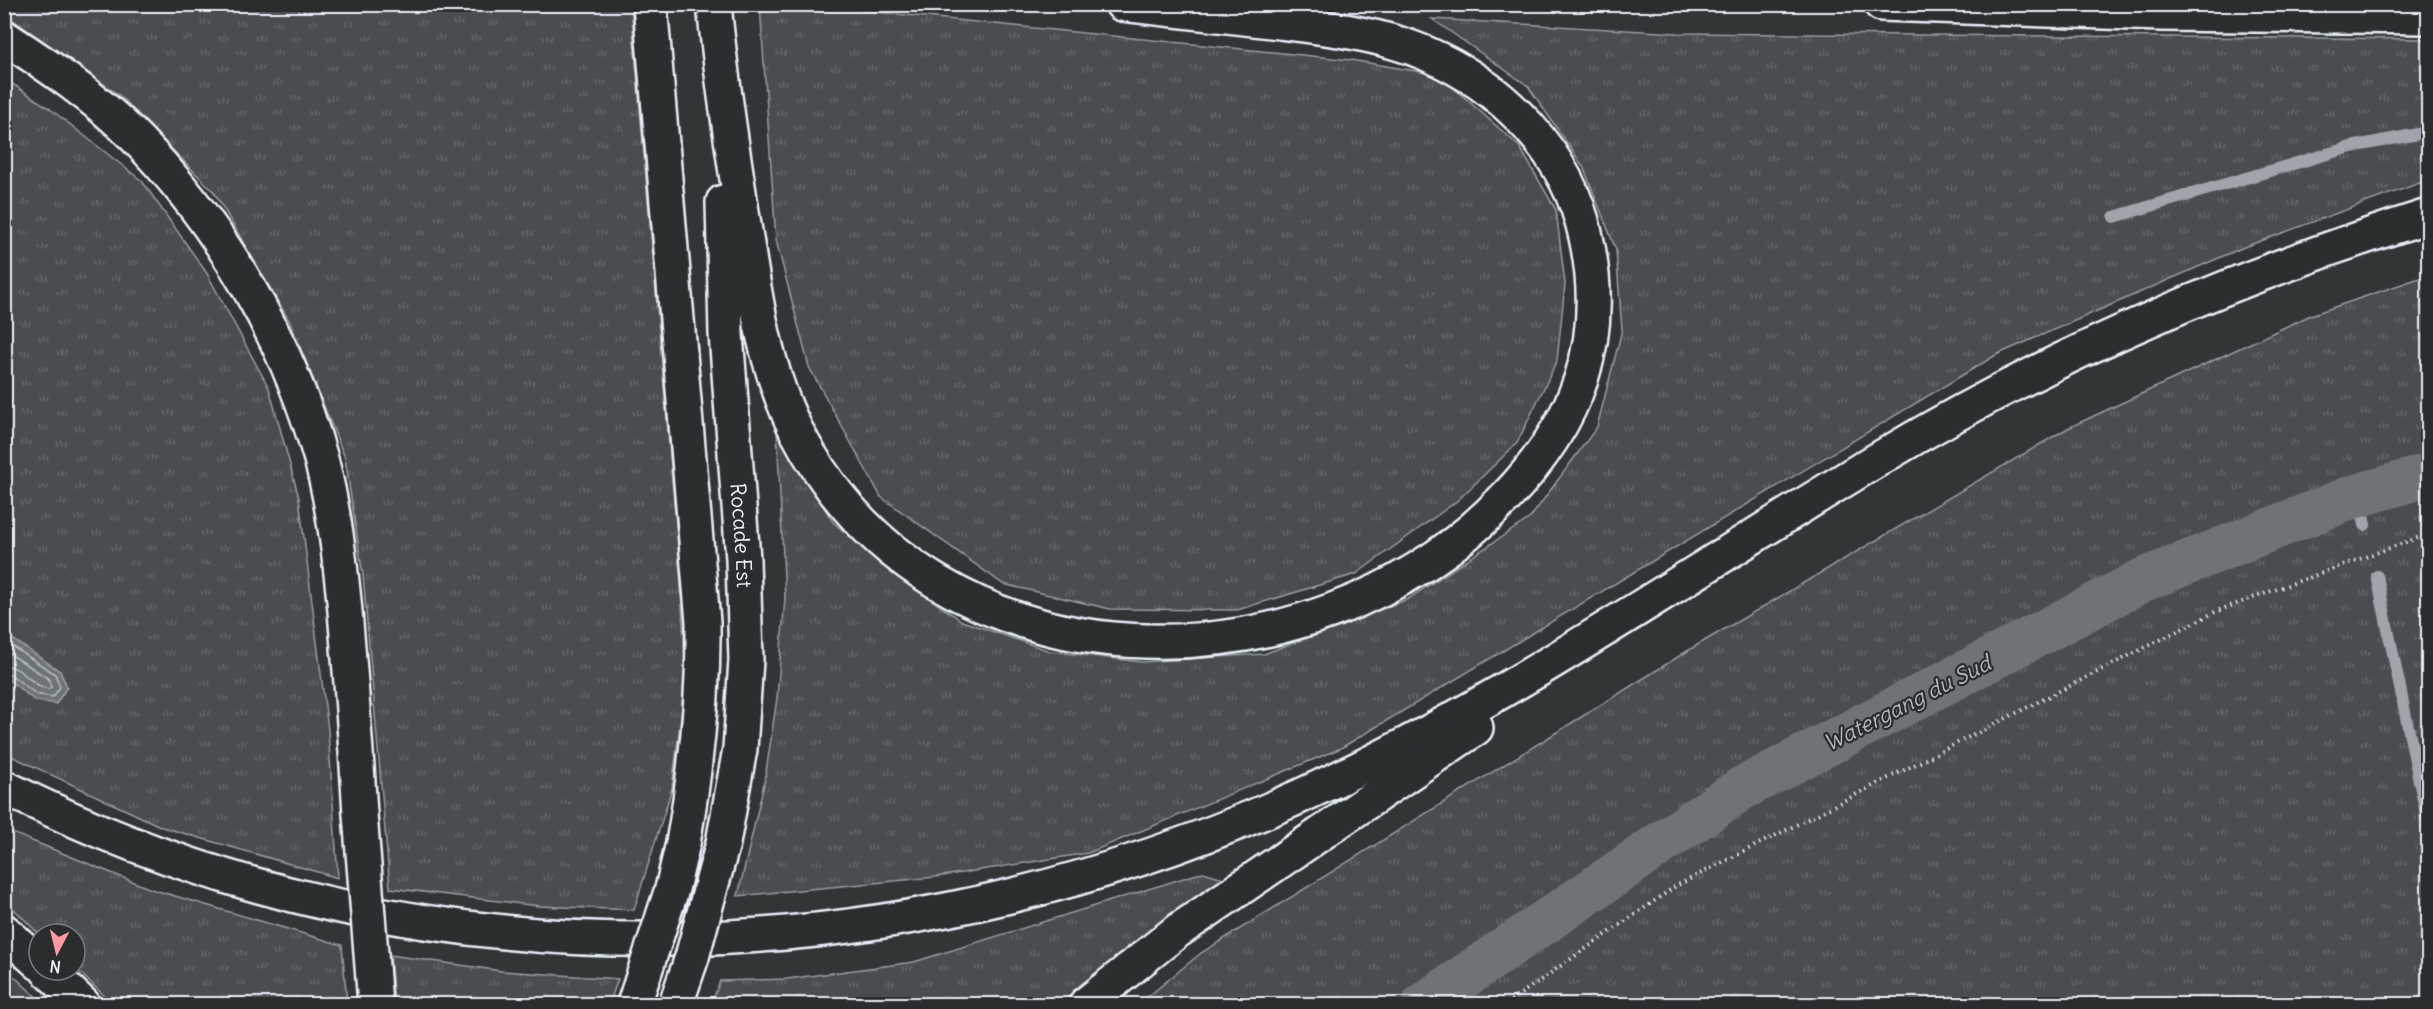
<svg xmlns="http://www.w3.org/2000/svg" width="2433" height="1009" font-family="Delius,sans-serif">
  <defs>
    <pattern id="grass-tufts" width="24" height="20" patternUnits="userSpaceOnUse" patternTransform="scale(1.5)"><rect width="24" height="20" fill="#494d4f"/><path d="M3 7l-1-3M5 7V3M7 7l1-3M15 17l-1-3M17 17v-4M19 17l1-3" fill="none" stroke="#636769"/></pattern>
  </defs>
  <rect width="100%" height="100%" fill="#323536"/>
  <filter id="ink" filterUnits="userSpaceOnUse"><feTurbulence type="fractalNoise" baseFrequency=".0167" numOctaves="2"/><feDisplacementMap in="SourceGraphic" scale="12" xChannelSelector="R" yChannelSelector="G"/><feConvolveMatrix kernelMatrix="1 2 1 2 8 2 1 2 1" color-interpolation-filters="sRGB"/></filter>
  <g filter="url(#ink)">
    <!-- grass -->
    <path fill="url(#grass-tufts)" stroke="#989fa4" stroke-width="1.5" d="M 5,4 L 631,5 L 680,571 L 686,675 L 672,788 L 634,910 L 539,906 L 390,888 L 363,575 L 345,458 L 290,322 L 214,192 L 119,95 L 5,14 Z
      M 760,5 L 806,5 L 1351,60 L 1439,75 L 1519,146 L 1556,210 L 1565,284 L 1557,361 L 1517,443 L 1457,501 L 1356,574 L 1237,610 L 1110,609 L 1003,584 L 881,497 L 809,367 L 776,240 Z
      M 1432,19 L 1677,33 L 2428,39 L 2428,180 L 2244,247 L 1996,355 L 1341,748 L 1088,853 L 936,877 L 738,896 L 765,779 L 777,698 L 785,598 L 777,432 L 833,522 L 885,567 L 962,621 L 1050,651 L 1142,662 L 1264,654 L 1408,599 L 1530,518 L 1597,427 L 1622,330 L 1616,250 L 1583,166 L 1528,86 Z
      M 5,79 L 49,108 L 142,181 L 206,272 L 269,388 L 299,498 L 328,730 L 338,878 L 162,827 L 5,753 Z
      M 2428,275 L 2428,1004 L 1139,1004 L 1201,953 L 1694,647 L 2068,428 L 2311,315 Z
      M 5,830 L 151,889 L 342,945 L 347,1004 L 113,1004 L 75,968 L 75,934 L 39,934 L 5,900 Z
      M 1203,872 L 1227,879 L 1070,1004 L 711,1004 L 720,981 L 787,979 L 914,962 Z
      M 390,955 L 502,971 L 618,979 L 609,1004 L 394,1004 Z
      M 5,968 L 44,1004 L 5,1004 Z"/>
    <!-- water -->
    <path fill="#6e7376" stroke="#9fa5aa" stroke-width="1.5" d="M 5,634 L 60,671 L 67,687 L 56,704 L 34,700 L 5,677 Z"/>
    <g fill="none" stroke-linecap="round" stroke-linejoin="round">
      <!-- shore -->
      <path stroke="#b7bfc4" stroke-width="1.5" d="M 4,641 L 55,674 L 60,687 L 53,697 L 36,694 L 10,674 L 4,672
        M 4,650 L 49,679 L 51,687 L 48,689 C 31,686 22,666 4,665"/>
      <!-- stream -->
      <path stroke="#9fa5aa" stroke-width="12" d="M 2114,217 L 2351,147 L 2428,132
        M 2359,495 L 2365,525
        M 2377,576 L 2428,824"/>
      <!-- canal -->
      <path stroke="#6e7376" stroke-width="44" d="M 1424,1004 L 1741,789 L 2143,580 L 2350,498 L 2428,475"/>
      <!-- highway casing -->
      <g stroke="#e8f1f8" stroke-width="38">
        <g id="highway">
          <path d="M 650,4 L 703,622 C 704,697 696,769 683,843"/>
          <path d="M 714,4 C 721,79 733,152 744,225 C 755,295 764,366 796,430 C 932,697 1311,701 1505,498 C 1577,423 1609,342 1586,237 C 1568,153 1503,86 1425,53 C 1380,34 1329,28 1280,22 C 1228,16 1175,10 1122,4"/>
          <path d="M 1881,4 L 2161,14 L 2428,17"/>
          <path d="M 4,37 C 50,67 96,98 134,136 C 221,224 287,339 321,459 C 334,508 340,560 345,611 C 351,678 356,746 360,814"/>
          <path id="s1" d="M 723,202 L 726,334 L 743,559 L 746,660 L 740,749 L 723,843"/>
          <path d="M 4,787 C 426,1000 914,982 1335,780 C 1525,689 1697,568 1877,460 C 2049,356 2237,276 2428,216"/>
          <path d="M 4,931 L 39,963"/>
          <path d="M 47,970 L 83,1004"/>
          <path d="M 1086,1004 L 1176,932 L 1476,728"/>
        </g>
      </g>
      <!-- path -->
      <path stroke="#e8f1f8" stroke-width="4" stroke-dasharray="1.5 4.5" stroke-linecap="butt" d="M 1506,1004 L 1676,886 L 2217,611 L 2428,534"/>
      <!-- highway -->
      <use href="#highway" stroke="#2a2d2e" stroke-width="33"/>
      <!-- highway-bridge casing -->
      <g stroke="#e8f1f8" stroke-width="38" stroke-linecap="butt">
        <path id="highway-bridge" d="M 360,814 L 375,1004
          M 634,1004 L 672,889 L 683,843
          M 676,1004 L 692,957 L 723,843"/>
      </g>
      <!-- highway-bridge -->
      <use href="#highway-bridge" stroke="#2a2d2e" stroke-width="33"/>
    </g>
  </g>
  <g text-anchor="middle" stroke-width="4.5" stroke-linejoin="round" paint-order="stroke">
    <!-- street labels -->
    <g font-size="21" fill="#e8f1f8" stroke="#2a2d2e">
      <text dy="7" stroke="none"><textPath href="#s1" startOffset="334">Rocade Est</textPath></text>
    </g>
    <!-- water labels -->
    <g font-size="22" font-style="italic" fill="#b1b8be" stroke="#2a2d2e">
      <text transform="translate(1907 703) rotate(-27)" y="8">Watergang du Sud</text>
    </g>
  </g>
  <!-- margin -->
  <rect width="2433" height="1009" fill="none" stroke="#2a2d2e" stroke-width="24"/>
  <rect x="12" y="12" width="2409" height="985" fill="none" stroke="#e8f1f8" stroke-width="2" filter="url(#ink)"/>
  <!-- north arrow -->
  <g transform="translate(57 952) rotate(187)"><circle r="28" fill="#2a2d2e" stroke="#767b7f" stroke-width="1.5"/>
  <path d="M0-4.5L10 22L0 15L-10 22Z" fill="#ff9aa2"/>
  <text y="-9" font-size="16" font-weight="bold" text-anchor="middle" fill="#e8f1f8">N</text>
  </g>
</svg>
